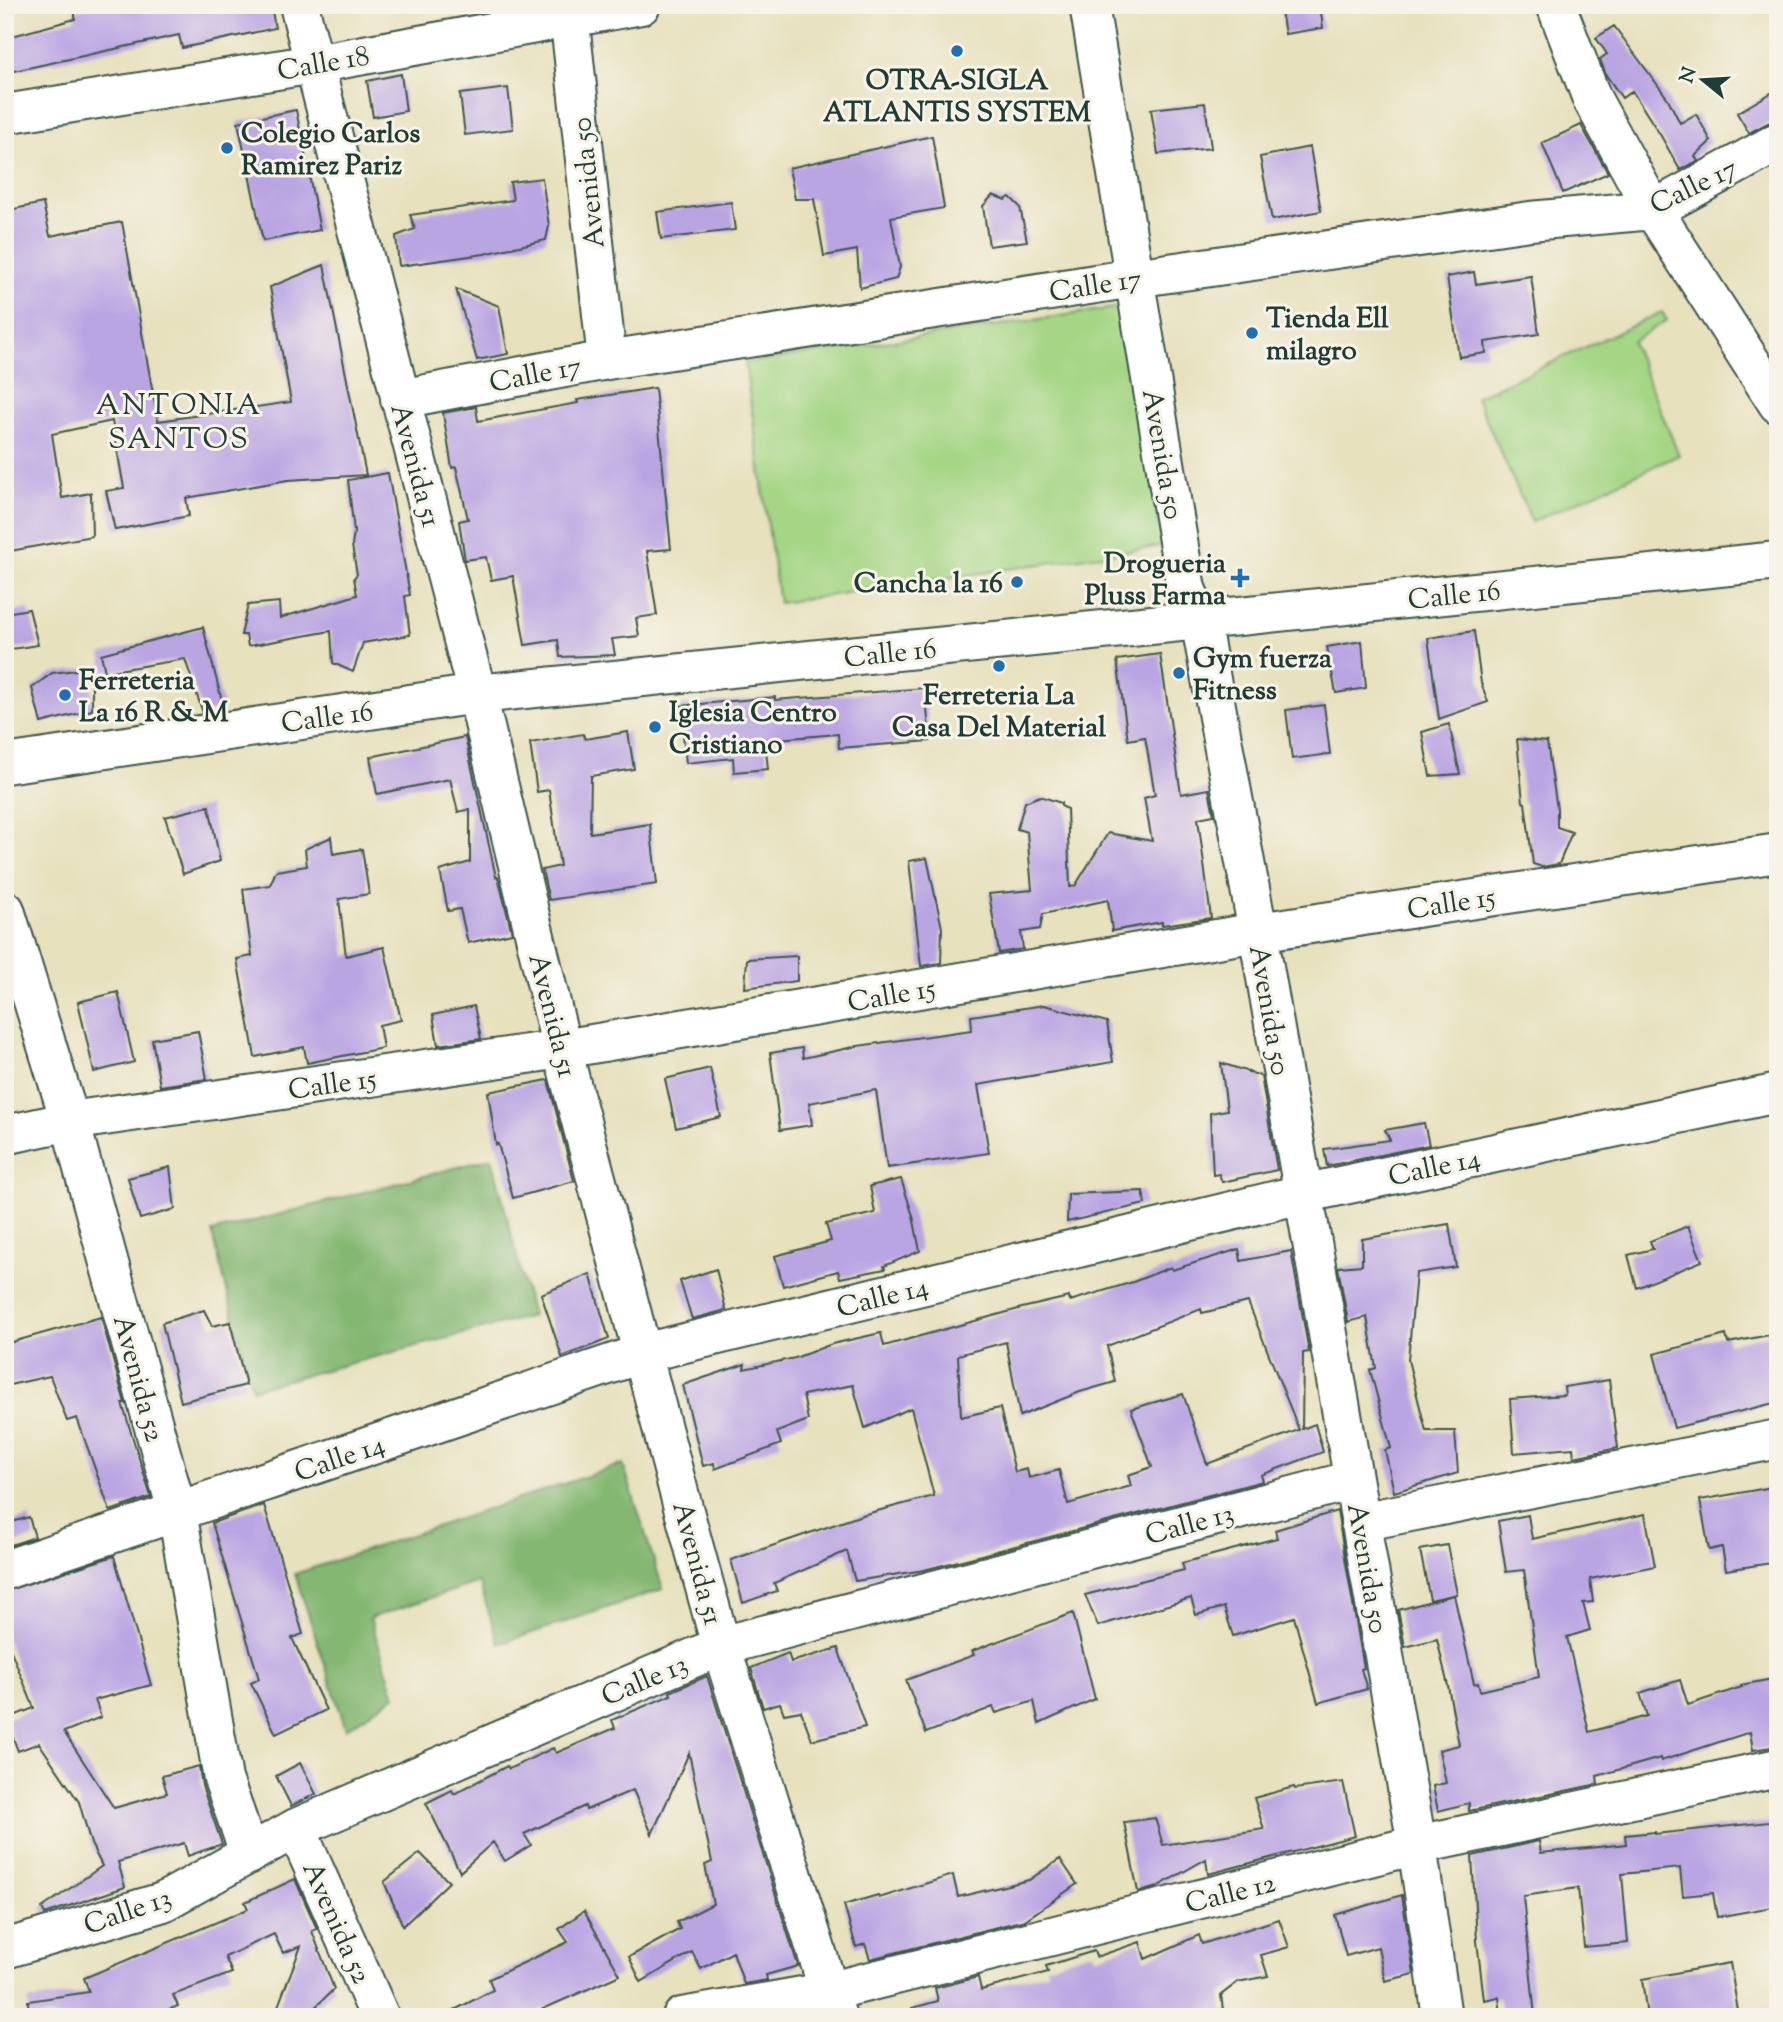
<svg xmlns="http://www.w3.org/2000/svg" width="1783" height="2022" font-family="'Sorts Mill Goudy',serif">
  <rect width="100%" height="100%" fill="#f7f3e8"/>
  <filter id="ink" filterUnits="userSpaceOnUse"><feTurbulence type="fractalNoise" baseFrequency=".0143" numOctaves="2"/><feDisplacementMap in="SourceGraphic" scale="14" xChannelSelector="R" yChannelSelector="G"/><feConvolveMatrix kernelMatrix="1 2 1 2 8 2 1 2 1" color-interpolation-filters="sRGB"/></filter>
  <filter id="wash" filterUnits="userSpaceOnUse"><feTurbulence type="fractalNoise" baseFrequency=".00686" numOctaves="4" result="noise"/><feDisplacementMap in="SourceGraphic" scale="28" xChannelSelector="R" yChannelSelector="G"/><feGaussianBlur stdDeviation="1.57" result="paint"/><feColorMatrix in="noise" values="0 0 0 0 0 0 0 0 0 0 0 0 0 0 0 0 0 1.4 0 .05"/><feComposite in="paint" operator="in"/></filter>
  <g filter="url(#wash)">
    <rect width="100%" height="100%" fill="#e7e1be"/>
    <!-- green -->
    <path fill="#a5d685" stroke="#628a5c" stroke-width="2" d="M 1128,306 L 1162,546 L 779,603 L 745,363 Z
      M 1662,312 L 1667,320 L 1632,342 L 1679,455 L 1532,522 L 1476,397 Z"/>
    <!-- forest -->
    <path fill="#84b772" stroke="#527a53" stroke-width="2" d="M 492,1158 L 532,1316 L 252,1389 L 212,1232 Z
      M 623,1464 L 663,1589 L 499,1644 L 479,1582 L 370,1618 L 395,1696 L 346,1729 L 295,1574 Z"/>
    <g id="blocks">
      <!-- building -->
      <path fill="#baa5e3" fill-rule="evenodd" d="M 90,5 L 271,5 L 275,28 L 182,48 L 179,35 L 5,73 L 5,38 L 75,19 L 75,11 Z
        M 1280,5 L 1320,5 L 1323,28 L 1285,34 Z
        M 1614,26 L 1668,99 L 1680,123 L 1696,114 L 1711,141 L 1695,156 L 1698,161 L 1680,170 L 1661,136 L 1632,91 L 1622,98 L 1606,75 L 1600,59 L 1607,54 L 1596,38 Z
        M 401,74 L 406,111 L 373,117 L 367,81 Z
        M 508,88 L 513,129 L 465,135 L 460,94 Z
        M 1778,89 L 1778,120 L 1768,123 L 1749,133 L 1737,113 Z
        M 1205,103 L 1211,148 L 1158,154 L 1151,109 Z
        M 296,110 L 320,230 L 263,241 L 238,122 Z
        M 1581,125 L 1608,173 L 1563,193 L 1542,143 Z
        M 932,136 L 944,208 L 891,217 L 900,267 L 896,279 L 860,288 L 857,250 L 824,256 L 814,199 L 795,199 L 789,168 Z
        M 1310,147 L 1321,211 L 1272,220 L 1260,157 Z
        M 542,178 L 549,226 L 546,240 L 484,254 L 399,266 L 396,236 L 415,229 L 410,215 L 513,200 L 510,182 Z
        M 993,195 L 1005,200 L 1010,197 L 1020,207 L 1027,241 L 989,246 L 983,206 Z
        M 731,202 L 735,230 L 661,239 L 657,212 Z
        M 43,203 L 50,236 L 122,222 L 158,421 L 291,402 L 270,287 L 324,265 L 366,475 L 288,480 L 186,498 L 189,516 L 115,530 L 106,491 L 124,488 L 112,421 L 52,434 L 62,498 L 91,493 L 92,536 L 5,552 L 5,211 Z
        M 1474,272 L 1476,284 L 1531,276 L 1539,334 L 1485,342 L 1486,353 L 1459,357 L 1447,277 Z
        M 456,289 L 499,306 L 508,354 L 477,360 Z
        M 655,388 L 671,549 L 647,551 L 657,615 L 636,618 L 639,636 L 612,639 L 615,655 L 560,657 L 558,640 L 525,645 L 513,576 L 491,580 L 486,557 L 465,560 L 459,521 L 468,519 L 456,467 L 452,468 L 443,413 L 476,407 L 478,421 L 578,403 L 577,400 Z
        M 388,473 L 410,595 L 405,596 L 410,635 L 363,643 L 353,672 L 333,663 L 331,631 L 248,646 L 246,635 L 241,635 L 248,605 L 279,602 L 280,618 L 357,595 L 354,578 L 357,574 L 352,546 L 354,532 L 348,480 Z
        M 29,609 L 38,645 L 5,650 L 5,613 Z
        M 203,627 L 224,709 L 203,713 L 185,659 L 105,672 L 101,654 Z
        M 1474,631 L 1481,683 L 1488,702 L 1439,719 L 1428,638 Z
        M 1362,641 L 1366,688 L 1336,693 L 1327,647 Z
        M 1160,654 L 1181,794 L 1209,789 L 1214,815 L 1198,818 L 1211,918 L 1162,925 L 1162,922 L 1112,931 L 1108,900 L 1043,914 L 1040,929 L 1021,932 L 1023,949 L 999,953 L 989,894 L 1032,890 L 1027,832 L 1017,829 L 1025,802 L 1040,796 L 1061,803 L 1061,806 L 1067,809 L 1070,887 L 1075,886 L 1108,833 L 1152,841 L 1144,798 L 1155,795 L 1145,737 L 1128,740 L 1117,660 Z
        M 92,668 L 92,710 L 41,723 L 32,688 L 52,673 Z
        M 925,688 L 930,741 L 839,748 L 838,734 L 765,740 L 768,769 L 734,772 L 733,758 L 686,763 L 680,706 L 775,697 L 775,700 Z
        M 1324,705 L 1330,754 L 1292,759 L 1286,710 Z
        M 1449,724 L 1460,774 L 1430,776 L 1422,732 Z
        M 628,732 L 634,769 L 591,776 L 590,833 L 650,824 L 657,884 L 549,900 L 542,870 L 560,866 L 549,790 L 537,792 L 530,743 L 583,734 L 585,739 Z
        M 465,737 L 496,877 L 498,877 L 512,933 L 468,943 L 460,909 L 448,911 L 440,871 L 470,862 L 470,809 L 458,812 L 450,779 L 377,794 L 370,757 Z
        M 1517,739 L 1547,742 L 1557,809 L 1557,827 L 1572,832 L 1559,864 L 1542,867 L 1533,864 L 1525,803 L 1523,802 Z
        M 209,806 L 220,861 L 183,874 L 165,817 Z
        M 331,837 L 333,854 L 362,849 L 369,894 L 339,899 L 346,956 L 384,947 L 401,1020 L 379,1025 L 383,1048 L 307,1063 L 304,1047 L 255,1057 L 237,959 L 252,956 L 243,889 L 270,885 L 276,871 L 307,866 L 305,849 Z
        M 927,858 L 942,928 L 941,963 L 921,966 L 909,861 Z
        M 797,956 L 797,981 L 745,988 L 747,959 Z
        M 118,992 L 134,1062 L 94,1072 L 78,1002 Z
        M 1044,1005 L 1107,1022 L 1113,1062 L 978,1085 L 989,1153 L 887,1168 L 876,1090 L 809,1103 L 812,1125 L 780,1130 L 770,1053 L 802,1048 L 803,1058 L 858,1046 L 972,1030 L 971,1016 Z
        M 474,1006 L 481,1039 L 438,1045 L 433,1015 Z
        M 198,1031 L 207,1079 L 160,1086 L 152,1039 Z
        M 1221,1063 L 1261,1076 L 1277,1170 L 1222,1182 L 1219,1174 L 1213,1175 L 1210,1113 L 1227,1110 Z
        M 710,1068 L 721,1117 L 676,1128 L 665,1079 Z
        M 548,1080 L 574,1181 L 513,1198 L 498,1144 L 496,1145 L 488,1092 Z
        M 1424,1123 L 1429,1145 L 1327,1166 L 1324,1149 L 1390,1140 L 1385,1130 Z
        M 170,1167 L 175,1209 L 140,1219 L 128,1178 Z
        M 901,1179 L 913,1216 L 920,1251 L 884,1266 L 885,1269 L 840,1278 L 838,1271 L 783,1286 L 775,1256 L 831,1241 L 826,1224 L 875,1213 L 870,1186 Z
        M 1143,1191 L 1145,1204 L 1067,1222 L 1068,1194 Z
        M 1449,1224 L 1456,1267 L 1416,1273 L 1408,1360 L 1426,1431 L 1455,1431 L 1458,1473 L 1394,1492 L 1385,1450 L 1391,1448 L 1370,1370 L 1376,1368 L 1367,1317 L 1348,1322 L 1338,1267 L 1362,1265 L 1362,1239 Z
        M 1688,1226 L 1702,1261 L 1637,1288 L 1628,1255 L 1653,1249 L 1650,1241 Z
        M 1239,1249 L 1241,1261 L 1291,1251 L 1309,1352 L 1303,1353 L 1302,1429 L 1315,1424 L 1323,1452 L 1261,1475 L 1263,1481 L 924,1570 L 855,1581 L 847,1551 L 774,1583 L 777,1591 L 743,1603 L 731,1560 L 862,1515 L 934,1496 L 911,1408 L 865,1428 L 853,1385 L 803,1395 L 808,1420 L 777,1432 L 781,1444 L 715,1469 L 714,1463 L 703,1466 L 683,1385 L 745,1364 L 744,1369 L 795,1358 L 832,1344 L 881,1333 L 884,1346 L 1022,1308 L 1069,1297 L 1070,1301 L 1133,1282 L 1171,1267 L 1172,1270 ZM 1248,1302 L 1299,1430 L 1207,1464 L 1183,1394 L 1131,1409 L 1152,1467 L 1128,1475 L 1131,1486 L 1068,1504 L 1059,1470 L 1029,1478 L 1027,1469 L 1015,1472 L 1000,1408 L 961,1417 L 958,1355 L 1006,1342 L 1020,1416 L 1080,1392 L 1115,1382 L 1107,1346 L 1201,1309 L 1202,1313 Z
        M 716,1269 L 726,1310 L 692,1319 L 680,1281 Z
        M 590,1274 L 609,1339 L 562,1357 L 541,1294 Z
        M 204,1310 L 212,1326 L 230,1322 L 246,1385 L 181,1402 L 162,1323 Z
        M 101,1317 L 125,1403 L 122,1403 L 151,1497 L 110,1511 L 77,1418 L 67,1421 L 50,1376 L 5,1386 L 5,1344 Z
        M 1726,1335 L 1728,1343 L 1769,1335 L 1778,1381 L 1778,1402 L 1674,1428 L 1654,1354 Z
        M 1609,1380 L 1618,1448 L 1574,1457 L 1573,1448 L 1514,1453 L 1510,1399 L 1565,1395 L 1564,1387 Z
        M 1778,1486 L 1778,1562 L 1726,1570 L 1722,1547 L 1709,1550 L 1700,1500 Z
        M 264,1505 L 303,1634 L 292,1638 L 326,1710 L 276,1734 L 251,1683 L 259,1679 L 212,1523 Z
        M 1337,1511 L 1364,1668 L 1361,1669 L 1367,1689 L 1318,1703 L 1294,1617 L 1233,1636 L 1224,1607 L 1196,1615 L 1191,1598 L 1098,1626 L 1085,1595 L 1184,1570 L 1182,1563 L 1277,1538 L 1275,1530 Z
        M 1645,1514 L 1655,1566 L 1590,1579 L 1593,1602 L 1583,1603 L 1590,1630 L 1567,1637 L 1589,1732 L 1647,1716 L 1640,1693 L 1680,1680 L 1688,1705 L 1742,1687 L 1741,1685 L 1778,1678 L 1778,1746 L 1753,1750 L 1750,1732 L 1661,1761 L 1660,1758 L 1597,1776 L 1598,1784 L 1469,1811 L 1469,1803 L 1438,1811 L 1433,1786 L 1446,1783 L 1439,1750 L 1459,1745 L 1448,1686 L 1437,1639 L 1405,1647 L 1398,1610 L 1454,1595 L 1474,1684 L 1478,1683 L 1480,1691 L 1539,1677 L 1524,1570 L 1506,1572 L 1498,1521 L 1528,1515 L 1532,1539 Z
        M 29,1517 L 35,1537 L 5,1547 L 5,1524 Z
        M 1447,1545 L 1457,1594 L 1430,1600 L 1420,1550 Z
        M 114,1556 L 151,1685 L 95,1700 L 101,1717 L 64,1732 L 114,1808 L 167,1793 L 162,1776 L 199,1766 L 202,1786 L 222,1844 L 188,1856 L 184,1843 L 118,1862 L 125,1887 L 45,1914 L 42,1908 L 102,1866 L 91,1844 L 79,1802 L 39,1743 L 18,1751 L 6,1719 L 34,1708 L 5,1636 L 5,1591 Z
        M 1073,1613 L 1095,1699 L 1039,1724 L 1034,1701 L 996,1713 L 993,1707 L 926,1733 L 906,1680 L 974,1655 L 972,1651 Z
        M 838,1648 L 865,1727 L 812,1740 L 801,1711 L 784,1714 L 780,1703 L 763,1708 L 751,1668 L 788,1653 L 791,1662 Z
        M 707,1676 L 798,1966 L 766,1975 L 767,1980 L 744,1984 L 733,1952 L 701,1969 L 692,1952 L 641,1982 L 629,1957 L 680,1929 L 677,1922 L 713,1904 L 705,1865 L 712,1862 L 689,1753 L 652,1834 L 633,1790 L 586,1810 L 585,1806 L 524,1834 L 531,1845 L 505,1861 L 493,1842 L 460,1872 L 426,1803 L 452,1790 L 454,1794 L 507,1766 L 509,1769 L 553,1748 L 556,1753 L 615,1728 L 612,1720 L 671,1695 L 670,1692 Z
        M 300,1763 L 316,1794 L 291,1806 L 276,1776 Z
        M 1343,1782 L 1355,1836 L 1208,1874 L 1206,1859 L 1155,1888 L 1138,1892 L 1124,1822 L 1155,1818 L 1163,1845 L 1264,1829 L 1254,1798 L 1294,1787 L 1295,1789 Z
        M 1778,1821 L 1778,1906 L 1717,1917 L 1713,1893 L 1683,1896 L 1680,1868 L 1622,1874 L 1628,1943 L 1584,1947 L 1578,1888 L 1523,1896 L 1535,2017 L 1501,2017 L 1499,1997 L 1484,2000 L 1477,1941 L 1472,1856 L 1539,1841 L 1541,1853 L 1626,1844 L 1625,1835 L 1655,1832 L 1655,1834 Z
        M 420,1853 L 449,1882 L 403,1926 L 384,1882 Z
        M 1060,1859 L 1077,1884 L 1025,1920 L 870,1959 L 865,1944 L 856,1947 L 844,1905 L 878,1895 L 879,1898 L 953,1875 L 958,1897 L 1029,1880 Z
        M 295,1879 L 317,1929 L 312,1931 L 334,1989 L 305,2017 L 274,2017 L 301,1946 L 283,1953 L 274,1934 L 225,1957 L 232,1973 L 173,1995 L 178,2006 L 151,2017 L 29,2017 L 28,2001 L 89,1992 L 84,1978 L 248,1909 L 245,1902 Z
        M 1402,1895 L 1414,1974 L 1385,1981 L 1378,1947 L 1346,1956 L 1335,1915 Z
        M 584,1911 L 620,1975 L 525,2017 L 441,2017 L 493,1990 L 489,1979 L 568,1942 L 559,1929 Z
        M 1279,1919 L 1289,1947 L 1261,1955 L 1268,1976 L 1238,1982 L 1221,1995 L 1224,2017 L 1195,2017 L 1190,2011 L 1171,2017 L 914,2017 L 912,2008 L 938,2001 L 935,1988 L 978,1977 L 981,1990 L 1048,1972 L 1046,1966 L 1094,1951 L 1096,1957 L 1140,1942 L 1145,1959 L 1199,1935 L 1202,1944 Z
        M 1730,1963 L 1739,2017 L 1647,2017 L 1642,1979 Z"/>
    </g>
  </g>
  <g filter="url(#ink)">
    <use href="#blocks" fill-opacity="0" stroke="#3d5649" stroke-width="2"/>
    <g fill="none" stroke-linecap="round" stroke-linejoin="round">
      <!-- minor casing -->
      <g stroke="#3d5649" stroke-width="42">
        <path id="minor" d="M 299,5 L 477,694 L 562,1049 L 681,1500 L 721,1646 L 837,2017
          M 568,5 L 607,360
          M 1089,5 L 1186,589 L 1200,620 L 1258,932 L 1417,1845 L 1442,2017
          M 1556,5 L 1592,99 L 1653,210 L 1778,404
          M 5,114 L 314,64 L 641,5
          M 400,399 L 607,360 L 1134,278 L 1530,221 L 1653,210 L 1778,142
          M 5,764 L 477,694 L 1778,561
          M 5,910 L 70,1121 L 177,1511 L 223,1779 L 249,1853
          M 5,1135 L 70,1121 L 562,1049 L 1258,932 L 1778,853
          M 1360,1522 L 1778,1439
          M 5,1570 L 643,1353 L 1302,1194 L 1778,1093
          M 296,1828 L 380,2017
          M 5,1949 L 163,1902 L 296,1828 L 721,1646 L 1353,1480
          M 682,2017 L 831,1991 L 1417,1845 L 1778,1768"/>
      </g>
      <!-- minor -->
      <use href="#minor" stroke="#fff" stroke-width="38"/>
    </g>
  </g>
  <!-- markers -->
  <g fill="#1f6fb2" stroke="#f7f3e8" stroke-width="2.5">
    <circle cx="957" cy="51" r="7"/>
    <circle cx="227" cy="148" r="7"/>
    <circle cx="1252" cy="333" r="7"/>
    <path d="M1236.5 567.5h7v7h7v7h-7v7h-7v-7h-7v-7h7z"/>
    <circle cx="1017" cy="582" r="7"/>
    <circle cx="999" cy="666" r="7"/>
    <circle cx="1179" cy="673" r="7"/>
    <circle cx="65" cy="695" r="7"/>
    <circle cx="655" cy="727" r="7"/>
  </g>
  <g text-anchor="middle" stroke-width="6" stroke-linejoin="round" paint-order="stroke">
    <!-- street labels -->
    <g font-size="28" fill="#1f3d34" stroke="#f7f3e8">
      <text transform="translate(323 62) rotate(-10)" y="10">Calle 18</text>
      <text transform="translate(587 183) rotate(-96)" y="10">Avenida 50</text>
      <text transform="translate(1693 185) rotate(-26)" y="10">Calle 17</text>
      <text transform="translate(1095 284) rotate(-9)" y="10">Calle 17</text>
      <text transform="translate(535 373) rotate(-11)" y="10">Calle 17</text>
      <text transform="translate(1164 454) rotate(80)" y="10">Avenida 50</text>
      <text transform="translate(417 465) rotate(75)" y="10">Avenida 51</text>
      <text transform="translate(1454 594) rotate(-6)" y="10">Calle 16</text>
      <text transform="translate(890 652) rotate(-6)" y="10">Calle 16</text>
      <text transform="translate(327 716) rotate(-8)" y="10">Calle 16</text>
      <text transform="translate(1451 902) rotate(-9)" y="10">Calle 15</text>
      <text transform="translate(891 994) rotate(-10)" y="10">Calle 15</text>
      <text transform="translate(1271 1010) rotate(80)" y="10">Avenida 50</text>
      <text transform="translate(554 1015) rotate(76)" y="10">Avenida 51</text>
      <text transform="translate(332 1083) rotate(-8)" y="10">Calle 15</text>
      <text transform="translate(1434 1166) rotate(-12)" y="10">Calle 14</text>
      <text transform="translate(882 1296) rotate(-14)" y="10">Calle 14</text>
      <text transform="translate(140 1378) rotate(75)" y="10">Avenida 52</text>
      <text transform="translate(339 1457) rotate(-19)" y="10">Calle 14</text>
      <text transform="translate(1189 1523) rotate(-15)" y="10">Calle 13</text>
      <text transform="translate(699 1563) rotate(75)" y="10">Avenida 51</text>
      <text transform="translate(1369 1568) rotate(80)" y="10">Avenida 50</text>
      <text transform="translate(644 1679) rotate(-23)" y="10">Calle 13</text>
      <text transform="translate(1230 1892) rotate(-14)" y="10">Calle 12</text>
      <text transform="translate(127 1910) rotate(-19)" y="10">Calle 13</text>
      <text transform="translate(338 1922) rotate(66)" y="10">Avenida 52</text>
    </g>
    <!-- poi labels -->
    <g font-size="28" font-weight="bold" fill="#1f3d34" stroke="#f7f3e8" text-anchor="start">
      <text x="957" y="89" text-anchor="middle">OTRA-SIGLA<tspan x="957" dy="32">ATLANTIS SYSTEM</tspan></text>
      <text x="241" y="142">Colegio Carlos<tspan x="241" dy="32">Ramirez Pariz</tspan></text>
      <text x="1266" y="327">Tienda Ell<tspan x="1266" dy="32">milagro</tspan></text>
      <text x="1226" y="572" text-anchor="end">Drogueria<tspan x="1226" dy="32">Pluss Farma</tspan></text>
      <text x="1003" y="592" text-anchor="end">Cancha la 16</text>
      <text x="1193" y="667">Gym fuerza<tspan x="1193" dy="32">Fitness</tspan></text>
      <text x="79" y="689">Ferreteria<tspan x="79" dy="32">La 16 R &amp; M</tspan></text>
      <text x="999" y="704" text-anchor="middle">Ferreteria La<tspan x="999" dy="32">Casa Del Material</tspan></text>
      <text x="669" y="721">Iglesia Centro<tspan x="669" dy="32">Cristiano</tspan></text>
    </g>
    <!-- neighbourhood labels -->
    <g font-size="30" letter-spacing="2" fill="#1f3d34" stroke="#f7f3e8">
      <text x="179" y="414">ANTONIA<tspan x="179" dy="34">SANTOS</tspan></text>
    </g>
  </g>
  <!-- margin -->
  <rect width="1783" height="2022" fill="none" stroke="#f7f3e8" stroke-width="28"/>
  <!-- north arrow -->
  <g transform="translate(1703 80) rotate(288)" stroke="#f7f3e8" stroke-width="5" paint-order="stroke">
  <path d="M0-5L12 26L0 18L-12 26Z" fill="#1f3d34"/>
  <text y="-10" font-size="19" font-weight="bold" text-anchor="middle" fill="#1f3d34">N</text>
  </g>
</svg>
